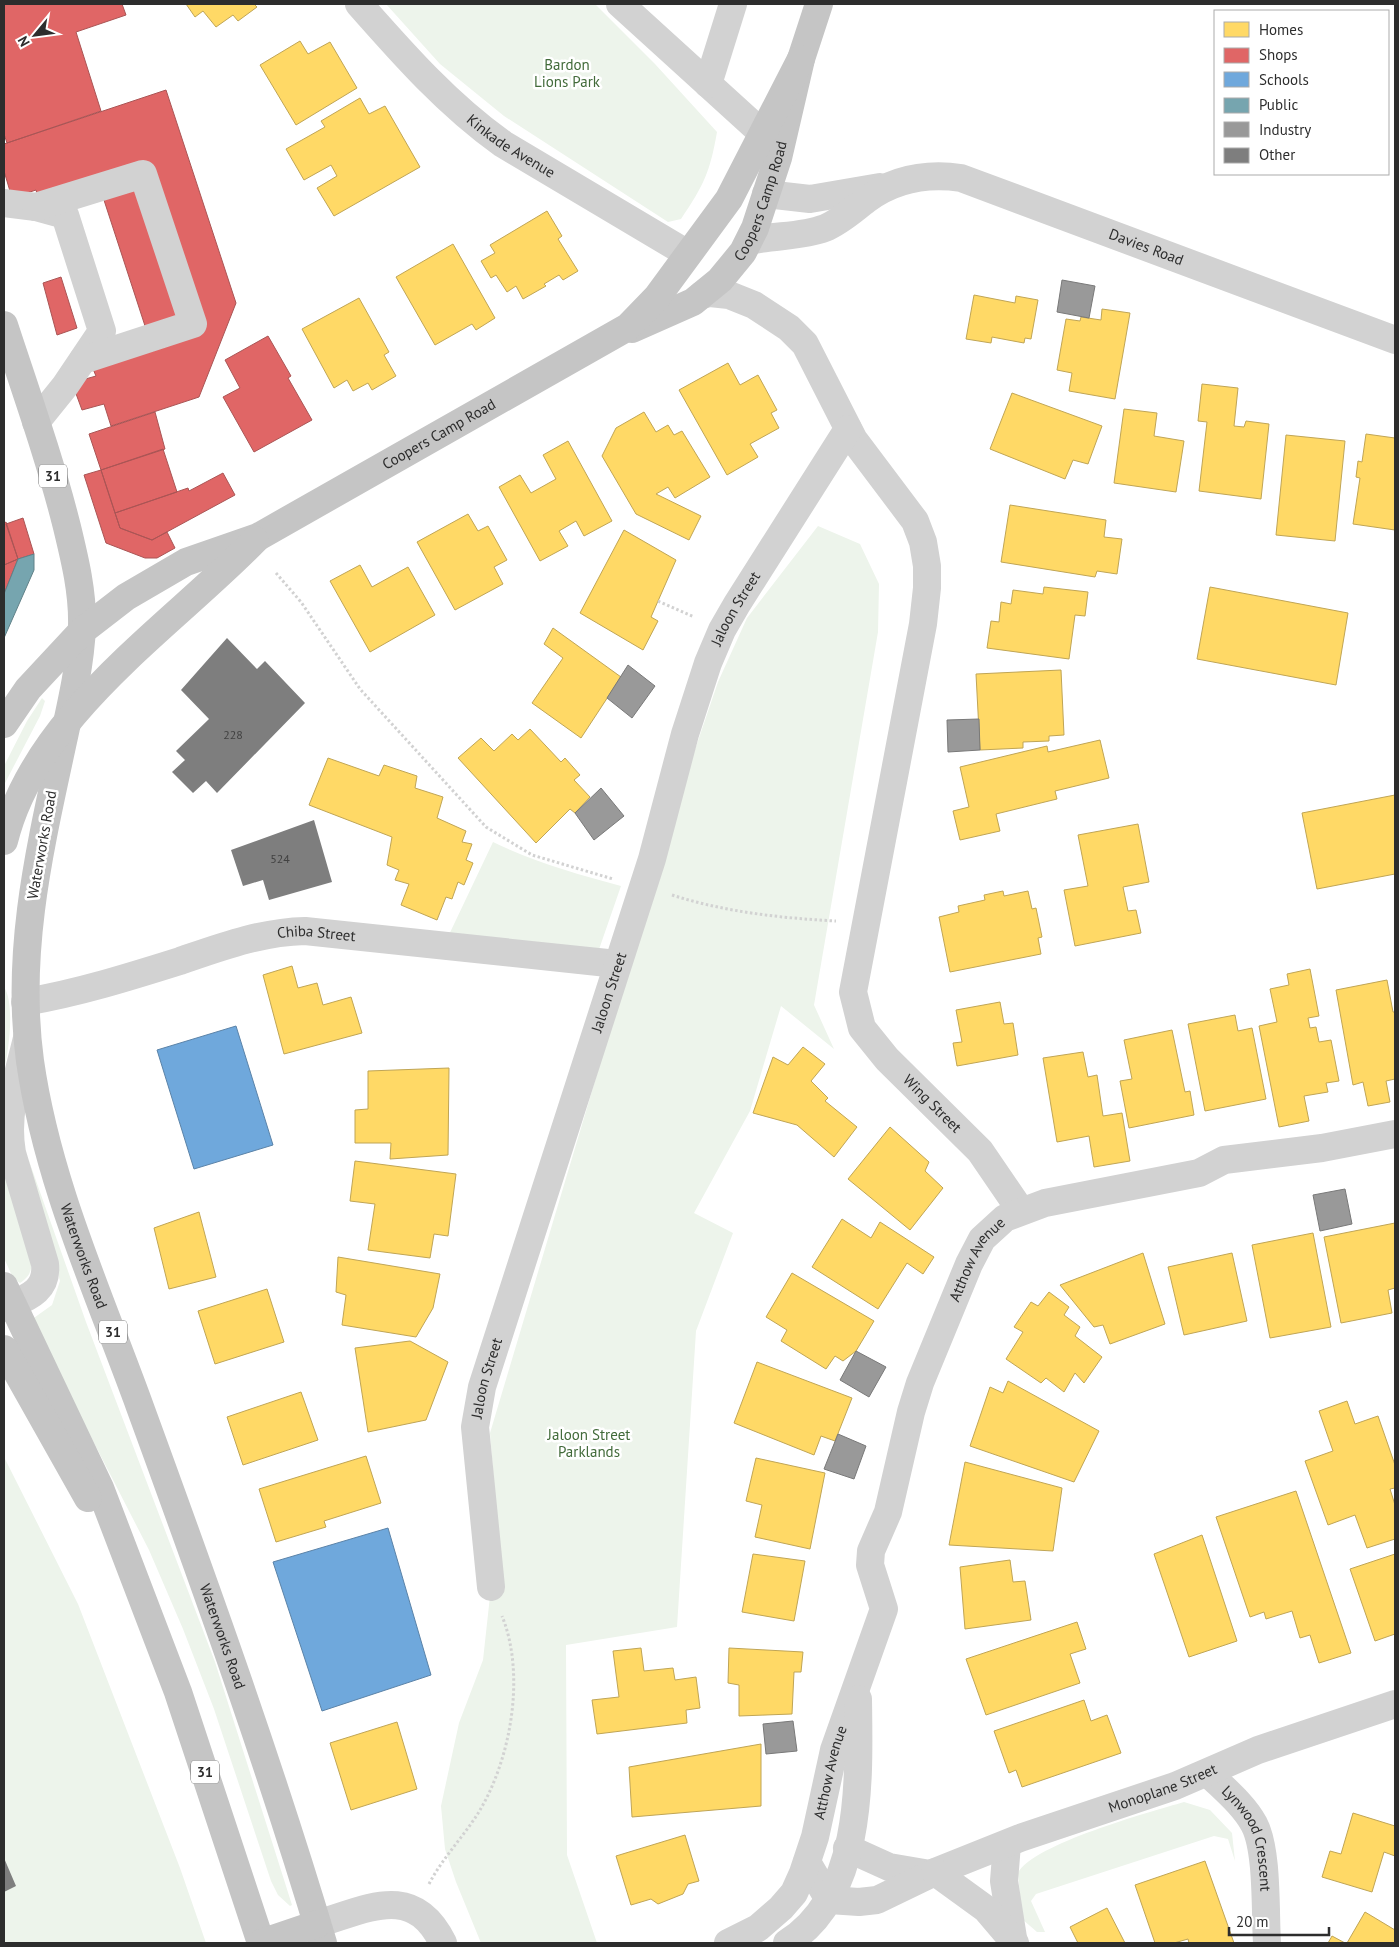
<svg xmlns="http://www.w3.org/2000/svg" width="1399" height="1947" font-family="'PT Sans',sans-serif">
  <rect width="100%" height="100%" fill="#fff"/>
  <!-- green -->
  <path fill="#edf4eb" d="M 386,4 L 595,4 L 655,64 L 717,132 C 710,172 704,185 681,219 L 668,222 L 504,116 L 440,64 Z
    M 818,526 L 860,544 L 879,584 L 878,632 L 814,1005 L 834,1049 L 781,1006 L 750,1111 L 694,1213 L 733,1233 L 696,1331 L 677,1627 L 566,1645 L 567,1855 L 597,1943 L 481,1943 L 456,1882 L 445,1849 L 441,1806 L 459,1723 L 483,1660 L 491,1587 L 502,1583 L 490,1433 L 686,776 L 718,682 L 747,618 Z
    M 42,698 L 45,701 L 40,716 L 4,785 L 4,766 L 27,721 Z
    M 493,842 C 534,862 577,874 621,886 L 596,958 L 446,941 Z
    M 4,987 C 15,1003 9,1051 4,1069 Z
    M 28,1158 L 86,1322 L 215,1662 L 292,1905 L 290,1906 L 278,1895 L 271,1881 L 214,1709 L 183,1629 L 149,1550 L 31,1320 L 52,1305 L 60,1281 Z
    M 4,1164 C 11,1188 35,1245 31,1268 C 30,1275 26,1279 20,1283 L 13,1278 L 4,1258 Z
    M 4,1457 L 78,1604 L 180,1868 L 206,1943 L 4,1943 Z
    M 1184,1802 L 1210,1810 L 1232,1833 L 1235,1861 L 1228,1839 L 1214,1836 L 1036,1894 L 1031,1901 L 1045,1932 L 1037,1932 L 1022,1919 L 1018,1873 C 1033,1844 1150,1812 1184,1802 Z"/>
  <!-- homes -->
  <path fill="#ffd966" stroke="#c0a555" d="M 186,4 L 254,4 L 257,7 L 238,21 L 233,15 L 216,27 L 203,11 L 195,17 Z
    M 300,41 L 308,54 L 330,42 L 357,88 L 296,125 L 260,65 Z
    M 360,98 L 369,114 L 385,106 L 420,167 L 334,216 L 317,188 L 337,176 L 331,165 L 304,180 L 286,149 L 325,127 L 321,121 Z
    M 547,211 L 562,236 L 558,239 L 578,271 L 563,280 L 559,275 L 544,284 L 546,286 L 523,299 L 516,286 L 507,292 L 496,275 L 491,278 L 481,261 L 495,253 L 490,245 Z
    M 453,244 L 495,318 L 476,330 L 472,324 L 435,345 L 396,277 Z
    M 974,295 L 1015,303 L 1016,296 L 1038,300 L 1031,339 L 1025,338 L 1024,343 L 992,337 L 991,343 L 966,339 Z
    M 359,298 L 389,352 L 384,355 L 396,376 L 372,390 L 368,383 L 353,391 L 347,380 L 334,388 L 302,329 Z
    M 1102,309 L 1130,313 L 1115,399 L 1069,391 L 1072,373 L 1057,370 L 1066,319 L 1080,321 L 1081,317 L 1101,320 Z
    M 728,363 L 740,385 L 758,375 L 777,410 L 771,413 L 779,428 L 750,444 L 758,457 L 727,475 L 679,390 Z
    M 1202,384 L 1238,388 L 1234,426 L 1244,427 L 1246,421 L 1269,424 L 1261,499 L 1199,491 L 1207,422 L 1198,421 Z
    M 1012,393 L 1102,426 L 1088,464 L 1073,460 L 1065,479 L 990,449 Z
    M 1124,409 L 1157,413 L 1154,436 L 1184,441 L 1176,492 L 1114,483 Z
    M 644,412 L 656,432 L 668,425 L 674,435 L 682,431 L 710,477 L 675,498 L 668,487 L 656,494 L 701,516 L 689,540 L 636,514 L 602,456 L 616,428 Z
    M 1366,434 L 1395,438 L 1395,530 L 1353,524 L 1360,478 L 1356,477 L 1358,461 L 1362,462 Z
    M 1286,435 L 1345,441 L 1335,541 L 1276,535 Z
    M 568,441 L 612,521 L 584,536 L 576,521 L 559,531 L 568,546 L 540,561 L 499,487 L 520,475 L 531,493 L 556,479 L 543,455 Z
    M 1010,505 L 1106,520 L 1104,537 L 1122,539 L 1117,574 L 1097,571 L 1095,577 L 1001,562 Z
    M 468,514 L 478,531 L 488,526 L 507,560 L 494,567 L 503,584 L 455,610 L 417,542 Z
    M 624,530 L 676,560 L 651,617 L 658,621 L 643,650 L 580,613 Z
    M 360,565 L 372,587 L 408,567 L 435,615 L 370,652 L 330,581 Z
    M 1044,587 L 1088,592 L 1085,616 L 1075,615 L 1069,659 L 987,648 L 991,621 L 999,622 L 1001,602 L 1011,604 L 1013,590 L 1043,594 Z
    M 1210,587 L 1348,613 L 1336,685 L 1197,659 Z
    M 553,628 L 621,677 L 581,738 L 532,703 L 563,658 L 544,644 Z
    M 1061,670 L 1064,735 L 1049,736 L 1049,741 L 1023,742 L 1023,748 L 980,750 L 976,674 Z
    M 530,729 L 561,762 L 565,758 L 580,775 L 574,780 L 590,797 L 575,813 L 570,809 L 536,843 L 458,758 L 481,738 L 494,751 L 512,734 L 518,740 Z
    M 1100,740 L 1109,778 L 1055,791 L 1057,799 L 996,814 L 1000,831 L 960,840 L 953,811 L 969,807 L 960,767 L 1047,746 L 1048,752 Z
    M 328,758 L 379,776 L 384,765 L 417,776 L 415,788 L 443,797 L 437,818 L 466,831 L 462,842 L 472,844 L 466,860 L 473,863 L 464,885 L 458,882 L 452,899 L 446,897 L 437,920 L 401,905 L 409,884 L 395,880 L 399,870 L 387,865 L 392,837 L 309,805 Z
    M 1395,795 L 1395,874 L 1317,889 L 1302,813 Z
    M 1138,824 L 1149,882 L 1123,887 L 1128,911 L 1136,910 L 1141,933 L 1075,946 L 1064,890 L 1088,886 L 1078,835 Z
    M 1003,891 L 1004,896 L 1028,891 L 1032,909 L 1036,908 L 1042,937 L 1038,938 L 1041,954 L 950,972 L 939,917 L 959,912 L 958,906 L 985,900 L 984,895 Z
    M 292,966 L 298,988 L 317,983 L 323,1005 L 351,997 L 362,1033 L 284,1054 L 263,975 Z
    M 1310,969 L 1319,1016 L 1308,1018 L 1310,1028 L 1316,1027 L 1319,1042 L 1331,1040 L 1339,1081 L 1326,1083 L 1328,1092 L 1304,1096 L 1309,1121 L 1279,1127 L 1259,1026 L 1277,1022 L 1270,989 L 1289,985 L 1287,974 Z
    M 1387,980 L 1393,1012 L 1395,1012 L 1395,1079 L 1386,1081 L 1390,1102 L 1368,1106 L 1363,1082 L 1353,1085 L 1336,990 Z
    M 1000,1002 L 1004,1024 L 1013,1023 L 1018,1055 L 957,1066 L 953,1043 L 962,1042 L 956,1010 Z
    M 1235,1015 L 1238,1031 L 1252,1028 L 1266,1099 L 1205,1111 L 1188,1024 Z
    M 1172,1030 L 1185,1092 L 1190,1091 L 1194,1115 L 1129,1128 L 1120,1081 L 1132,1079 L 1124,1040 Z
    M 803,1047 L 825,1064 L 811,1081 L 828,1098 L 825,1101 L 857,1127 L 834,1157 L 797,1125 L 753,1113 L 773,1057 L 788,1065 Z
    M 1083,1052 L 1088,1077 L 1097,1075 L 1103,1116 L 1122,1113 L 1130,1161 L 1094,1167 L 1089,1136 L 1057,1142 L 1043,1058 Z
    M 449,1068 L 448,1155 L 390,1159 L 391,1143 L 355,1143 L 355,1110 L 368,1109 L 368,1071 Z
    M 890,1127 L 929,1162 L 925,1171 L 943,1188 L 910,1230 L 848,1179 Z
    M 355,1161 L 456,1174 L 448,1236 L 434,1234 L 430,1258 L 368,1250 L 375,1204 L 350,1201 Z
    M 199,1212 L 216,1277 L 169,1289 L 154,1228 Z
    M 842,1219 L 871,1238 L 880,1222 L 934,1257 L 923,1274 L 907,1263 L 878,1309 L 812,1267 Z
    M 1395,1223 L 1395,1288 L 1388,1290 L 1392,1313 L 1341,1323 L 1324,1237 Z
    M 1313,1233 L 1331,1327 L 1270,1338 L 1252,1245 Z
    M 1143,1253 L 1165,1324 L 1110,1344 L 1103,1325 L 1094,1327 L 1060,1285 Z
    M 1232,1253 L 1247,1321 L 1184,1335 L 1168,1267 Z
    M 338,1257 L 440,1274 L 433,1308 L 416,1337 L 342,1325 L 346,1295 L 336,1292 Z
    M 792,1273 L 874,1321 L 856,1351 L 843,1361 L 835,1356 L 826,1369 L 781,1341 L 787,1330 L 766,1317 Z
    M 267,1289 L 284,1342 L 215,1364 L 198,1311 Z
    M 1049,1292 L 1069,1307 L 1064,1315 L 1080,1327 L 1075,1336 L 1102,1357 L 1084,1383 L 1075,1373 L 1064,1392 L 1046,1378 L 1041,1383 L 1006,1359 L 1023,1332 L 1014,1327 L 1031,1302 L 1038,1306 Z
    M 410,1341 L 448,1362 L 426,1420 L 368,1432 L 355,1348 Z
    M 757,1362 L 852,1398 L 835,1441 L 821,1436 L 814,1455 L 734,1423 Z
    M 1008,1381 L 1099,1431 L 1074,1482 L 970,1446 L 990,1387 L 1003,1393 Z
    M 301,1392 L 318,1440 L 243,1465 L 227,1417 Z
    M 1347,1401 L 1355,1424 L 1378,1416 L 1395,1465 L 1395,1488 L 1390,1489 L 1395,1505 L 1395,1539 L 1367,1548 L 1355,1515 L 1328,1525 L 1305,1461 L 1333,1451 L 1319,1411 Z
    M 366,1456 L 381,1503 L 324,1521 L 326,1527 L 276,1542 L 259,1489 Z
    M 756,1458 L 825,1473 L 810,1549 L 755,1537 L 762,1505 L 746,1501 Z
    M 965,1462 L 1062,1488 L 1053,1551 L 949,1545 Z
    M 1296,1491 L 1351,1653 L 1319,1663 L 1310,1635 L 1300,1638 L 1292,1611 L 1266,1619 L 1264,1612 L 1250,1617 L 1216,1517 Z
    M 1202,1535 L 1237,1641 L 1189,1657 L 1154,1554 Z
    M 753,1554 L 805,1561 L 794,1621 L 742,1612 Z
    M 1395,1554 L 1395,1634 L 1375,1641 L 1350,1569 Z
    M 1010,1560 L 1013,1582 L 1025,1581 L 1031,1620 L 965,1629 L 960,1567 Z
    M 1077,1622 L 1086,1649 L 1070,1654 L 1080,1683 L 986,1715 L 966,1659 Z
    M 641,1648 L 644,1671 L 673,1668 L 675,1680 L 696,1677 L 700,1708 L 686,1710 L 687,1723 L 597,1734 L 592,1700 L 619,1697 L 613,1651 Z
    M 729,1648 L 803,1652 L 801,1672 L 794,1672 L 792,1714 L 739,1716 L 739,1685 L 728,1683 Z
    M 1084,1700 L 1091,1721 L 1107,1715 L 1121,1753 L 1022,1787 L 1016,1770 L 1009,1773 L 994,1731 Z
    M 397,1722 L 417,1789 L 351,1810 L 330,1743 Z
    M 761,1744 L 761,1806 L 632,1817 L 629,1767 Z
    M 1353,1813 L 1395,1826 L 1395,1856 L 1384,1852 L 1372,1892 L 1322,1877 L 1330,1851 L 1341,1854 Z
    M 685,1835 L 699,1881 L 688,1884 L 683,1894 L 658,1904 L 651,1899 L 631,1905 L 616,1856 Z
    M 1205,1861 L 1234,1943 L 1189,1943 L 1188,1939 L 1174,1943 L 1155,1943 L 1135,1885 Z
    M 1107,1908 L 1125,1943 L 1078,1943 L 1070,1927 Z
    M 1365,1912 L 1395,1930 L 1395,1943 L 1347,1943 Z
    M 1332,1936 L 1345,1943 L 1328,1943 Z"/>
  <!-- shops -->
  <path fill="#e06666" stroke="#a55" d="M 4,4 L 122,4 L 126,15 L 76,32 L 101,111 L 7,143 L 4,134 Z
    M 166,90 L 236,303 L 199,397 L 111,426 L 104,404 L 82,410 L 75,391 L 82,380 L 96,376 L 93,369 L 147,332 L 102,194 L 38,197 L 36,190 L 12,198 L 4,171 L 4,144 Z
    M 61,277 L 77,328 L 57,335 L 43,283 Z
    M 268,336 L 291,376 L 288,378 L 312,420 L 254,452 L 223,397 L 240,388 L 225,360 Z
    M 155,412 L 165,449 L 101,470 L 89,434 Z
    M 163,449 L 177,492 L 115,513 L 101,470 Z
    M 101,470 L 120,528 L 152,540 L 167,532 L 175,548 L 157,558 L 145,558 L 106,543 L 84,475 Z
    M 223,473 L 235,495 L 152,540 L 120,528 L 115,513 L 188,488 L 189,491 Z
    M 23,518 L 34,554 L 18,559 L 6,524 Z
    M 6,522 L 18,559 L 4,565 L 4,523 Z
    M 18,559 L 4,594 L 4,565 Z"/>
  <!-- schools -->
  <path fill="#6fa8dc" stroke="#5b83a8" d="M 236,1026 L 273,1145 L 194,1169 L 157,1050 Z
    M 388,1528 L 431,1675 L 322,1711 L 273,1562 Z"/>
  <!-- public -->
  <path fill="#76a5af" stroke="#608188" d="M 34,554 L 34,570 L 4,638 L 4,594 L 18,559 Z"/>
  <!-- industry -->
  <path fill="#999" stroke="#797979" d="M 1062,280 L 1095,286 L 1089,318 L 1057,312 Z
    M 628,665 L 655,686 L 632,718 L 607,698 Z
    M 979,719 L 980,750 L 948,752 L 947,720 Z
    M 601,788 L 624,816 L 594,840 L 575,813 Z
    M 1345,1189 L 1352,1224 L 1320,1231 L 1313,1195 Z
    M 856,1351 L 886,1367 L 869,1397 L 840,1380 Z
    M 838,1434 L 866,1446 L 854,1479 L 824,1469 Z
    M 793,1721 L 797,1751 L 766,1754 L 763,1724 Z"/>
  <!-- building -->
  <path fill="#7e7e7e" d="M 227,638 L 257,669 L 265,661 L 305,703 L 217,793 L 206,781 L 193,793 L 172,772 L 185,760 L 176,751 L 209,719 L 181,690 Z
    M 314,820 L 332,882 L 269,900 L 263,880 L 243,886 L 231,850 Z
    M 4,1858 L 16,1886 L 4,1892 Z"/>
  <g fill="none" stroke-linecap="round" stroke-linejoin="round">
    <!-- path -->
    <path stroke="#d2d2d2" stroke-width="3" stroke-dasharray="2.5 2.5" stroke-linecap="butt" d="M 276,573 L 301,602 L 360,689 L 486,827 L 532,855 L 613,879
      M 658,601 L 694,617
      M 672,895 C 725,912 780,918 836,921
      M 429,1884 C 442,1859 462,1838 477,1815 C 511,1761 526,1675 502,1616"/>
    <!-- minor -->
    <g stroke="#d2d2d2" stroke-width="28">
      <path id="s1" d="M 359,4 C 403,54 448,105 503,144 L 688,254"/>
      <path d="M 620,4 L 763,134"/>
      <path d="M 708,84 L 733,4"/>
      <path d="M 766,194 L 810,199 L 880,187"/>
      <path d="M 4,203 L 36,207 L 65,215 L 102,331 L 65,386 L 36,422"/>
      <path d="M 36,207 L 143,174 L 193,324 L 83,360"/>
      <path id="s2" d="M 750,241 C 774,235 801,237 825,228 C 840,222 853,210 866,200 C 894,179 926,173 961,178 L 1395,340"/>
      <path id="s3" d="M 702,295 L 710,293 L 729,295 L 754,305 L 789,328 L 805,344 L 854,440 L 915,521 L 923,542 L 927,566 L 927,588 L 923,624 L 853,992 L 862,1028 L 887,1059 L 980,1151 L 1021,1211"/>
      <path id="s4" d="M 25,1002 C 78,993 129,977 180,961 C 221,947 261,932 305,931 L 617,964"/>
      <path d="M 4,1308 C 26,1298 48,1292 45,1264 L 12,1153 C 5,1114 18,1076 27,1038"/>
      <path id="s5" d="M 491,1587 L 475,1427 L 482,1387 L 652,859 L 685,734 L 708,663 L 722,630 L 737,604 L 848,429"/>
      <path id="s6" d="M 1208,1773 C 1224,1789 1243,1804 1254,1824 C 1268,1850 1265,1913 1267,1943"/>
      <path d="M 1007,1844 L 1004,1881 L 1013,1938"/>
      <path d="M 847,1848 L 889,1867 L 930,1874"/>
      <path id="s7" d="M 807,1862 L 829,1900 L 859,1902 L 877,1900 L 935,1872 L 1020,1838 L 1175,1786 L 1258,1750 L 1395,1704"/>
      <path d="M 935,1872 L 986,1909 L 1015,1943"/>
      <path d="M 317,1924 C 368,1909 413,1882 443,1943"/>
      <path id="s8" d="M 728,1943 L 758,1928 L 781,1908 L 794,1893 L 803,1873 L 815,1837 L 834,1750 L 884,1609 L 870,1565 L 871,1551 L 888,1512 L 911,1412 L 920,1383 L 969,1264 L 982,1239 L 1005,1218 L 1045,1203 L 1199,1173 L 1224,1160 L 1322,1148 L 1395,1134"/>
      <path d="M 787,1943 C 864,1895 859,1778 858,1699"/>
    </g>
    <!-- major -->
    <g stroke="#c5c5c5" stroke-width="28">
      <path id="s9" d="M 4,325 C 26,392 50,459 67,527 C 75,560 83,593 82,627 C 80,671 68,717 59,760 C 37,861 16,958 30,1061 C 47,1181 99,1294 140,1407 C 205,1585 269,1762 323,1943"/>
      <path id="s10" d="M 632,329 L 693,302 L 720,280 L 743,252 L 755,228 L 778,158 L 801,59 L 819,4"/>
      <path id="s11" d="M 4,724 L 28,689 L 82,631 L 126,597 L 186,562 L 258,537 L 628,327 L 657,297 L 729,199 L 801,59"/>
      <path d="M 4,841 C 35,715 168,629 255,540"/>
      <path d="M 4,1286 L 100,1488 L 178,1692 L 261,1943"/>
      <path d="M 4,1349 L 88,1498"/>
      <path d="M 261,1943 L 317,1924"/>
    </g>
  </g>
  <g text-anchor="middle" stroke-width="5" stroke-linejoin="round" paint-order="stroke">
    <!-- number labels -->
    <g font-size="12" fill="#414141">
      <text x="233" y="739">228</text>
      <text x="280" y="863">524</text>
    </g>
    <!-- shield labels -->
    <g fill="#fff" stroke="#6c6c6c" stroke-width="1">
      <rect x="39" y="464.5" width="28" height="23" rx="4"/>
      <rect x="99" y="1320.5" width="28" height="23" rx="4"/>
      <rect x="191" y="1760.5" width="28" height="23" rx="4"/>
    </g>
    <g font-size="14" font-weight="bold" fill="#2d2d2d">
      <text x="53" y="481">31</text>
      <text x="113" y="1337">31</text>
      <text x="205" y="1777">31</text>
    </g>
    <!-- park labels -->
    <g font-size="15" fill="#416a39" stroke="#fff">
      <text x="567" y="70">Bardon<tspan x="567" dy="17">Lions Park</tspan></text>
      <text x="589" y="1440">Jaloon Street<tspan x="589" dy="17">Parklands</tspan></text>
    </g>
    <!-- street labels -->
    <g font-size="15" fill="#2d2d2d" stroke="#fff">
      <text dy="5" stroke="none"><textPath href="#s1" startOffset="209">Kinkade Avenue</textPath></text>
      <text dy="5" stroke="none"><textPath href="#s10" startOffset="192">Coopers Camp Road</textPath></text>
      <text dy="5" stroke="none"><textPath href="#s2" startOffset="424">Davies Road</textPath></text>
      <text dy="5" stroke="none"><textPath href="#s11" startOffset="531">Coopers Camp Road</textPath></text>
      <text dy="5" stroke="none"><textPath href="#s5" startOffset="1021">Jaloon Street</textPath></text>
      <text transform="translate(42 845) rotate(-80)" y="5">Waterworks Road</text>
      <text dy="5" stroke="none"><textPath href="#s4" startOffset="301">Chiba Street</textPath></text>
      <text dy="5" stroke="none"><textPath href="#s5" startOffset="616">Jaloon Street</textPath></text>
      <text dy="5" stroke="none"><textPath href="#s3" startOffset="948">Wing Street</textPath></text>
      <text dy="5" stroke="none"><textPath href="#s9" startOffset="955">Waterworks Road</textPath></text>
      <text dy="5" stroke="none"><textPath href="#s8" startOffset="755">Atthow Avenue</textPath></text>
      <text dy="5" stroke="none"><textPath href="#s5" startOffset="211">Jaloon Street</textPath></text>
      <text dy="5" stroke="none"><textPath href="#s9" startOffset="1360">Waterworks Road</textPath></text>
      <text dy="5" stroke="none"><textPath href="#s8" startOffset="210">Atthow Avenue</textPath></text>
      <text dy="5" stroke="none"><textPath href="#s7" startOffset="399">Monoplane Street</textPath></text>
      <text dy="5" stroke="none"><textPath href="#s6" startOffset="80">Lynwood Crescent</textPath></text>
    </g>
  </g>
  <!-- border -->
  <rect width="1399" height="1947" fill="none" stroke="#2d2d2d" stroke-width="10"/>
  <!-- legend -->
  <rect x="1214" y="10" width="175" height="165" fill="#ffffff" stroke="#ababab"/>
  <rect x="1224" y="22" width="25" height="15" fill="#ffd966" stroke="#ababab"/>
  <text x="1259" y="35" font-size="15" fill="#2d2d2d">Homes</text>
  <rect x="1224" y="48" width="25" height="15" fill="#e06666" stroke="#ababab"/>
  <text x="1259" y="60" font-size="15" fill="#2d2d2d">Shops</text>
  <rect x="1224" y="72" width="25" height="15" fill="#6fa8dc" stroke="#ababab"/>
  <text x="1259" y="85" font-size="15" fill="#2d2d2d">Schools</text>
  <rect x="1224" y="98" width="25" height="15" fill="#76a5af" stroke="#ababab"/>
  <text x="1259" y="110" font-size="15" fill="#2d2d2d">Public</text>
  <rect x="1224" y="122" width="25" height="15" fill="#999999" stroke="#ababab"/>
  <text x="1259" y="135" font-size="15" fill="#2d2d2d">Industry</text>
  <rect x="1224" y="148" width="25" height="15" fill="#7e7e7e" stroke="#ababab"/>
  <text x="1259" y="160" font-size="15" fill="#2d2d2d">Other</text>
  <!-- north arrow -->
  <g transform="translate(35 35) rotate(241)" stroke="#ffffff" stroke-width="4" paint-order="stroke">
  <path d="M0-4L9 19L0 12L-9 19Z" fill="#2d2d2d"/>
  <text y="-8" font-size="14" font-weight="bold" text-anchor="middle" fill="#2d2d2d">N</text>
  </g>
  <!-- scale -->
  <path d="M1229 1927v8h100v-8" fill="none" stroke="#2d2d2d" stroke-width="2.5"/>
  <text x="1236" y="1927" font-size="15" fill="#2d2d2d" stroke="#ffffff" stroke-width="4" paint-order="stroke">20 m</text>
</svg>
